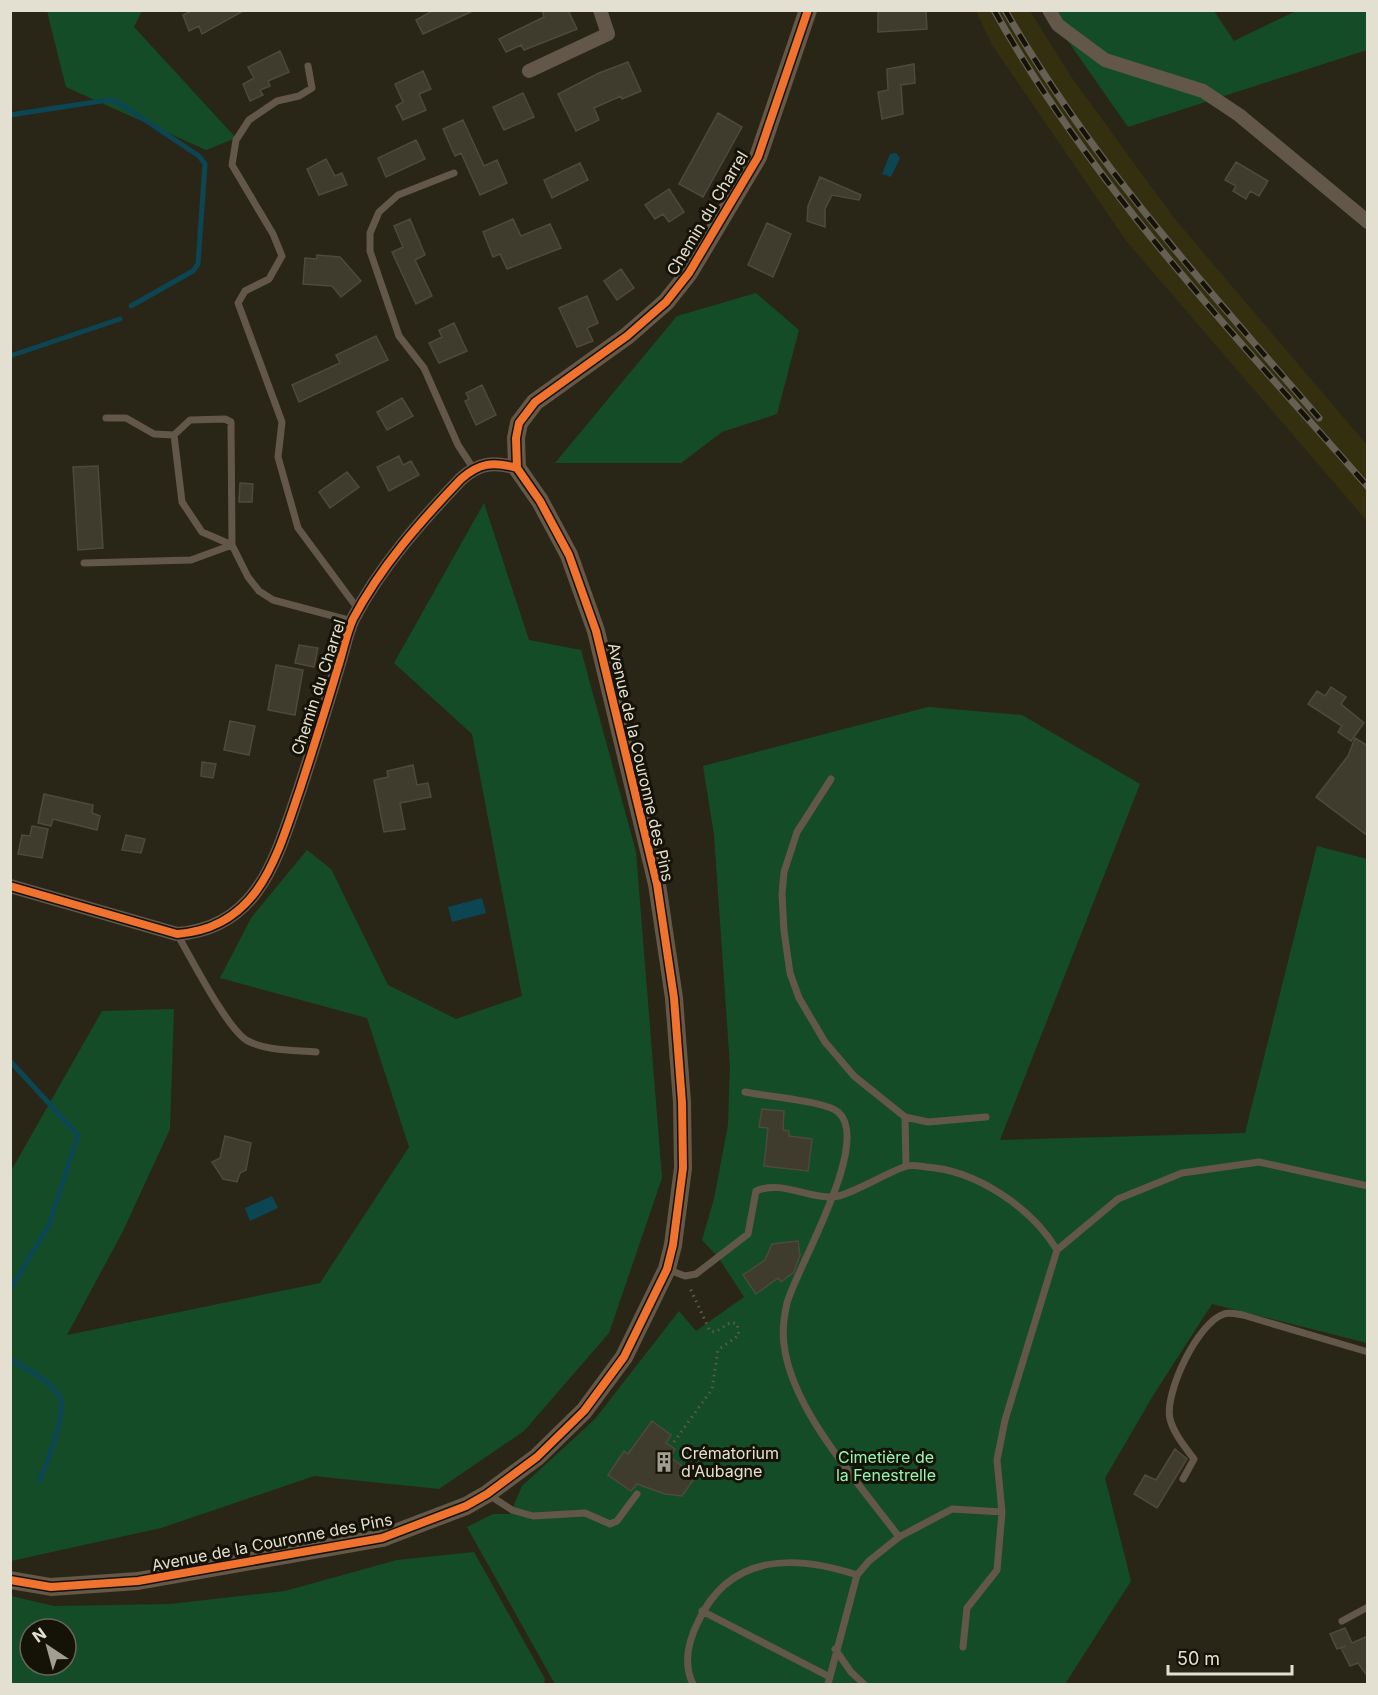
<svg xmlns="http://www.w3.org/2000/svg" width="1378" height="1695" font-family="Inter,sans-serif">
  <rect width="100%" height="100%" fill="#292618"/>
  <!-- built -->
  <path fill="#342f0f" d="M 976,11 L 1030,11 L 1072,78 L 1174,218 L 1367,445 L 1367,521 L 1127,242 L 992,45 Z"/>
  <!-- green -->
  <path fill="#154c28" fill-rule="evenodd" d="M 47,11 L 142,11 L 134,27 L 236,138 L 206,150 L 66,87 Z
    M 1047,11 L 1214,11 L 1234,41 L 1296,11 L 1367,11 L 1367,50 L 1128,127 Z
    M 756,293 L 799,330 L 777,414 L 722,432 L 681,463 L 555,463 L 677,316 Z
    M 484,503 L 529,640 L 581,650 L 636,852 L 662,1178 L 609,1333 L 524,1431 L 439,1489 L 314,1476 L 161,1528 L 11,1561 L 11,1171 L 102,1011 L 174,1009 L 170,1129 L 123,1231 L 67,1335 L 320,1283 L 409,1147 L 367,1018 L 220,978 L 251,918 L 307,850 L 331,869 L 388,985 L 456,1019 L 522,996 L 472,734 L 394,663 Z
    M 928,707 L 1022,715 L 1140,784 L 1000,1140 L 1245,1133 L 1317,846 L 1367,859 L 1367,1343 L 1212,1304 L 1154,1394 L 1105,1478 L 1131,1581 L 1065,1684 L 555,1684 L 467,1527 L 493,1514 L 510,1514 L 522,1486 L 595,1419 L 679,1311 L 696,1331 L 744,1297 L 718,1257 L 702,1240 L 714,1199 L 728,1125 L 730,1066 L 714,835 L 703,766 Z
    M 474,1552 L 545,1679 L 544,1684 L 11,1684 L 11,1596 L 54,1606 L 170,1604 L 285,1591 L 397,1560 ZM 30,1629 L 66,1629 L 66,1665 L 30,1665 Z"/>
  <!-- water -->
  <path fill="#0b4652" d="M 896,153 L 900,158 L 891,177 L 882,174 L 890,154 Z
    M 482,898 L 486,913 L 452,922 L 448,907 Z
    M 272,1196 L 278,1208 L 250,1221 L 245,1208 Z"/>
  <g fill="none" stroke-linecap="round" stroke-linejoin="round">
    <!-- stream -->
    <path stroke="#0b4652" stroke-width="5" d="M 10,115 L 108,100 L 118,102 L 199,156 L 205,164 L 198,264 L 193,271 L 131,306
      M 10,356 L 120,319
      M 10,1061 L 78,1135 L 49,1225 L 10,1290
      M 10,1359 C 27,1369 49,1379 59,1396 C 69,1411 46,1463 40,1481"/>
  </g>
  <!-- building -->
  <path fill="#3f3c2d" stroke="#4c4a3e" stroke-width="1.5" d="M 194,10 L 245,10 L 202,34 L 199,26 L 189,31 L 183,15 Z
    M 434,10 L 475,10 L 423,34 L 416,20 Z
    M 542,10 L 568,10 L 577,29 L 524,50 L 521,45 L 506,52 L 499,39 L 544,17 Z
    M 878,10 L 926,10 L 927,29 L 878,32 Z
    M 280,51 L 289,72 L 268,81 L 270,86 L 260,90 L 263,95 L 250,101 L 243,84 L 254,78 L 248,67 Z
    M 628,62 L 641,91 L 622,99 L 621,96 L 594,108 L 599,120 L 576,131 L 558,94 L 599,73 Z
    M 914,64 L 915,83 L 901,85 L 903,114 L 882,119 L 878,92 L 888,90 L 887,69 Z
    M 423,71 L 431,89 L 419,94 L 426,110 L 403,120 L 396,106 L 403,102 L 395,84 Z
    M 523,93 L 534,117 L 504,130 L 493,107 Z
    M 718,113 L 742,127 L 703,197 L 679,184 Z
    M 463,120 L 484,166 L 497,160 L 507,183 L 480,195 L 461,153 L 455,156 L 443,129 Z
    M 416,140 L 425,159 L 386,177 L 378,158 Z
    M 326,159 L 335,176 L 342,173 L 347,185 L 319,195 L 307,169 Z
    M 1236,162 L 1268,181 L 1259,196 L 1250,191 L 1246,199 L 1233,191 L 1236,186 L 1225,180 Z
    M 580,163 L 588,180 L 552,198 L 544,180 Z
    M 820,177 L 861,195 L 859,200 L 832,195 L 825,209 L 825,227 L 807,221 L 808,206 Z
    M 669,189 L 684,212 L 669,222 L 663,214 L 655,219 L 645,205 Z
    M 410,219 L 425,255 L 415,260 L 432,296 L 416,304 L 392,252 L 403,247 L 394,226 Z
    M 513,219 L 521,236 L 550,224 L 561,248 L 507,269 L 500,254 L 493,257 L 483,232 Z
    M 767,223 L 791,234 L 773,277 L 748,265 Z
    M 317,255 L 340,257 L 361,281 L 341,297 L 332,286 L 303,284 L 305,258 L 317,259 Z
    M 621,269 L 634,288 L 617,300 L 604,281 Z
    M 587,296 L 598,323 L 587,328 L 593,341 L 577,347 L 559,308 Z
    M 454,323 L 467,351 L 439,363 L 429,343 L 442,337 L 439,330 Z
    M 376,336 L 388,360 L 299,402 L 292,385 L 340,363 L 336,355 Z
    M 482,385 L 496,415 L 476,425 L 465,401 L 469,399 L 466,393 Z
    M 402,398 L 413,416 L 387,430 L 377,412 Z
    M 399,456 L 403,465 L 411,461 L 419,475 L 389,491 L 377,467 Z
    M 98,466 L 103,548 L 78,550 L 73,467 Z
    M 347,472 L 359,487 L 330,508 L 319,492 Z
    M 240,483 L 253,484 L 252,502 L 239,502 Z
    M 299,645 L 318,648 L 314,667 L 295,663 Z
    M 276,665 L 303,670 L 295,715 L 268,710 Z
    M 1331,687 L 1346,697 L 1341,704 L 1364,723 L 1351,741 L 1338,732 L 1342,726 L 1308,704 L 1317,691 L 1325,696 Z
    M 230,721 L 255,726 L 249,755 L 224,750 Z
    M 1355,738 L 1368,746 L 1368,836 L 1316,797 L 1348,756 Z
    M 202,762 L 216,764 L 213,778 L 201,776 Z
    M 413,765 L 417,785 L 428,783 L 431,797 L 400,803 L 405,829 L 384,832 L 374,780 L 388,777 L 387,771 Z
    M 44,794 L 93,805 L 92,813 L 100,816 L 97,830 L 53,819 L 51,826 L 38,823 Z
    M 32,826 L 48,829 L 42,858 L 18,854 L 22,835 L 30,836 Z
    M 126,835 L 145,839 L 141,853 L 122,850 Z
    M 762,1109 L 784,1111 L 783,1130 L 789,1131 L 789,1136 L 812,1139 L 808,1171 L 764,1166 L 768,1128 L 759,1127 Z
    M 225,1136 L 251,1143 L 246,1170 L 240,1173 L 237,1182 L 223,1179 L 212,1162 L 220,1158 Z
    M 798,1241 L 800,1255 L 794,1272 L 781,1282 L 778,1278 L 756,1294 L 743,1275 L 765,1260 L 772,1244 Z
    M 652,1421 L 671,1435 L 666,1443 L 675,1449 L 670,1457 L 696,1476 L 682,1496 L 665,1494 L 637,1484 L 631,1491 L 608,1475 L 624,1451 L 628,1454 Z
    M 1175,1449 L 1187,1459 L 1157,1508 L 1134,1494 L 1145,1475 L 1156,1480 Z
    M 1345,1628 L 1352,1643 L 1368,1636 L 1368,1677 L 1358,1663 L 1350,1666 L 1341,1648 L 1346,1646 L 1337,1649 L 1330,1634 Z"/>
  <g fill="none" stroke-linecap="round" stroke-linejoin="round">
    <!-- path -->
    <path stroke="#61594e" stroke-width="3" stroke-dasharray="1.5 4.5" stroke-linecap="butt" d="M 674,1442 L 712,1389 L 718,1350 L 739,1335 L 737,1324 L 731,1322 L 715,1332 L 710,1331 L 689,1286"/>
    <!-- lane -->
    <path stroke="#635749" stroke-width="7" d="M 308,66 L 312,88 L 299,96 L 277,101 L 249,120 L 236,140 L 232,165 L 273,234 L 282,256 L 269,279 L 245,291 L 238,303 L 282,422 L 278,457 L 298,528 L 358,609
      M 454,173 L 398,195 L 379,212 L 370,233 L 370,251 L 399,336 L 424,368 L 458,445 L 473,468
      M 106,418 L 126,418 L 154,434 L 174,435 L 190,420 L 225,419 L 231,422 L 232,545 L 248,577 L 259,591 L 273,600 L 352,621
      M 174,435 L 182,502 L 202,532 L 232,545
      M 84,563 L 191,560 L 232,545
      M 831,779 L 797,832 L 784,872 L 782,894 L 784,931 L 790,973 L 799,998 L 825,1042 L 854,1076 L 905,1117 L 928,1122 L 986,1117
      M 177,934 C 190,956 228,1031 248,1041 C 267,1051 295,1050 316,1052
      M 745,1092 C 764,1096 825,1101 838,1112 C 873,1141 797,1267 787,1303 C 784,1316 782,1330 784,1344 C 791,1410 860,1484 899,1537
      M 905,1117 L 906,1166
      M 1057,1250 L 1118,1199 L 1182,1173 L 1259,1162 L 1368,1186
      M 669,1270 L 685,1276 L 696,1274 L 748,1234 L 756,1191 C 781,1180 806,1198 832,1197 C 847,1197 886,1173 904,1167 C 910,1164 919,1166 926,1167 C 976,1170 1032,1208 1057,1250 L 1005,1420 L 997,1460 L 1002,1512 L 997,1570 L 967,1608 L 963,1647
      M 1183,1479 L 1194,1459 C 1185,1447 1174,1434 1170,1419 C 1164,1393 1198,1322 1224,1314 C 1229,1312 1237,1314 1243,1315 L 1368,1352
      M 489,1495 L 512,1510 L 533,1516 L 585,1513 L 610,1524 L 617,1521 L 637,1494
      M 702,1611 L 828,1676
      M 1342,1621 L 1368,1607
      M 835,1649 L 851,1672 L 864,1684
      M 693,1684 C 683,1664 688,1642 698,1622 C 729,1554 794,1554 857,1575
      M 828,1684 L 857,1575 L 869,1561 L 899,1537 L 952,1509 L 1002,1512"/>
    <!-- street -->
    <path stroke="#635749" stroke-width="14" d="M 1049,10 L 1058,25 L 1105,60 L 1203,91 L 1239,115 L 1368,222
      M 529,71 L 608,34 L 600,10
      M 10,886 L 177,934 C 260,928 277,855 300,789 C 313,749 326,708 338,667 C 343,652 346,634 353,619 C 381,566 420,522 461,479 C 479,463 493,461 517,468"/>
    <!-- secondary -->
    <path stroke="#665847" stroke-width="18" d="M 10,1580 L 51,1587 L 138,1581 L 382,1538 L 466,1506 L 487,1494 L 537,1457 L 584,1411 L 624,1357 L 667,1269 L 673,1245 L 683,1168 L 682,1102 L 674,998 L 657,884 L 596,631 L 569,555 L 540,501 L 517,468 L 516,438 L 519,423 L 535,402 L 627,336 L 666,302 L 689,273 L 758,157 L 808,10"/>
    <!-- rail casing -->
    <g stroke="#655f54" stroke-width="7">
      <path id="rail" d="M 994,10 C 1093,188 1235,335 1368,487
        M 1005,10 C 1091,161 1207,288 1319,418"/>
    </g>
    <!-- rail -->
    <use href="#rail" stroke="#151308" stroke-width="4.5" stroke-dasharray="14" stroke-linecap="butt"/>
    <!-- cycleway casing -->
    <g stroke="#151308" stroke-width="11">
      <path id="cycleway" d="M 10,886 L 177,934 C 260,928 277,855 300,789 C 313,749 326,708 338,667 C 343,652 346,634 353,619 C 381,566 420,522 461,479 C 479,463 493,461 517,468
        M 10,1580 L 51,1587 L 138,1581 L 382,1538 L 466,1506 L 487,1494 L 537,1457 L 584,1411 L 624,1357 L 667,1269 L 673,1245 L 683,1168 L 682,1102 L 674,998 L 657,884 L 596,631 L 569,555 L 540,501 L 517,468 L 516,438 L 519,423 L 535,402 L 627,336 L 666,302 L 689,273 L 758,157 L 808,10"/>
    </g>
    <!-- cycleway -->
    <use href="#cycleway" stroke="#ef722f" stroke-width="8"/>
  </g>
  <!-- icons -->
  <defs>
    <g id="building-bare" transform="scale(1.62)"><path d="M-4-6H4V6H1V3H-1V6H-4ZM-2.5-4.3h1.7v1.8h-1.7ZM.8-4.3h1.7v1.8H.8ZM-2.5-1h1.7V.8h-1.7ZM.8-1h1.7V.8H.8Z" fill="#a29f90" stroke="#151308" stroke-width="2.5" paint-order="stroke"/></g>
  </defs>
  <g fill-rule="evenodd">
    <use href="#building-bare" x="664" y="1462"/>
  </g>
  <g text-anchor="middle" stroke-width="6" stroke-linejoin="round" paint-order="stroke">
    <!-- street labels -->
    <g font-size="16" fill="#e3e0d1" stroke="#151308">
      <text transform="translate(707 213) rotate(-59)" y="6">Chemin du Charrel</text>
      <text transform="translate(318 687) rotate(-72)" y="6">Chemin du Charrel</text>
      <text transform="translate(641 762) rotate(77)" y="6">Avenue de la Couronne des Pins</text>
      <text transform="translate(272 1542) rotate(-11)" y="6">Avenue de la Couronne des Pins</text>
    </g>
    <!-- poi labels -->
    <g font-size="16" fill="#e3e0d1" stroke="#151308" text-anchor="start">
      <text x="681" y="1459">Crématorium<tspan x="681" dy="18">d'Aubagne</tspan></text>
    </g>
    <!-- park labels -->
    <g font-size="16" fill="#93f7af" stroke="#151308">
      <text x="886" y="1463">Cimetière de<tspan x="886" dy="18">la Fenestrelle</tspan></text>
    </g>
  </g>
  <!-- border -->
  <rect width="1378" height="1695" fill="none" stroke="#e3e0d1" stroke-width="24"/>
  <!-- north arrow -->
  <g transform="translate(48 1647) rotate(324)"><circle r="28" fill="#151308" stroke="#676558" stroke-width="1.5"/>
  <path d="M0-4.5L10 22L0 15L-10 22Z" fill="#a29f90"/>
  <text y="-9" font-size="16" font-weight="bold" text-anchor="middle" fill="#e3e0d1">N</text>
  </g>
  <!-- scale -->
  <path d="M1168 1665v9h124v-9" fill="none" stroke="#e3e0d1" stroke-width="3"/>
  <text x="1177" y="1665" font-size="18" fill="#e3e0d1" stroke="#151308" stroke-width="4.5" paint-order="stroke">50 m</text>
</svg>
